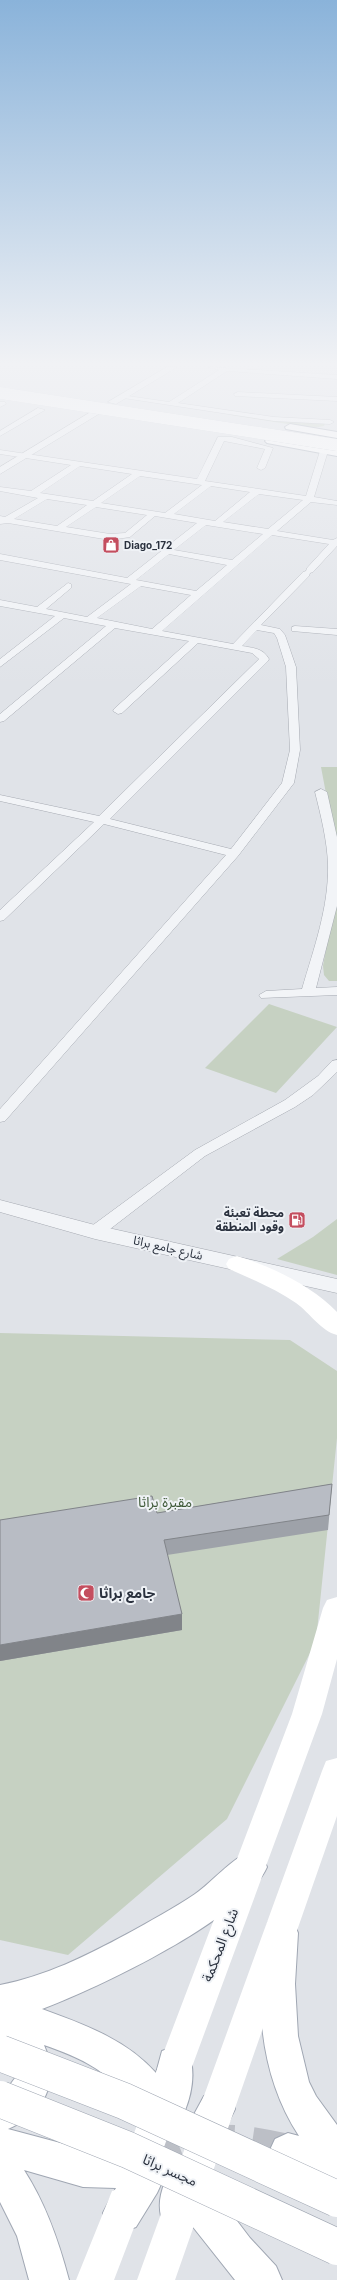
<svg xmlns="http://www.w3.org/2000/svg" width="337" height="2280" font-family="Inter,'Noto Sans Arabic',sans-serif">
  <rect width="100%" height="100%" fill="#e0e3e8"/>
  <!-- green -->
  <path fill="#c6d1c2" d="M 233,414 L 325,423 L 324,426 L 313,428 L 230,415 Z
    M 321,767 L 337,767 L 337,852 Z
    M 337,884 L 337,981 L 329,981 L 324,975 L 323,966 Z
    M 269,1004 L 337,1027 L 276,1093 L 205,1068 Z
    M 337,1219 L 337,1275 L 277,1259 L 313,1237 Z
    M 0,1333 L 290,1340 L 337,1371 L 337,1438 L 316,1641 L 227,1819 L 68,1955 L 0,1940 Z"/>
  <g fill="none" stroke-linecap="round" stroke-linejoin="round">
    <!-- primary-tunnel -->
    <path stroke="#bcbfc6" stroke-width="36" stroke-dasharray="36 18" stroke-linecap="butt" d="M 148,2165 C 163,2160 175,2151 191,2147 C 223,2138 256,2145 288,2152"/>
    <!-- minor casing -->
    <g stroke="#a6aab2" stroke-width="1">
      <path id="minor" d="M 208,367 L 337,375 L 337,379 L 227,371 L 178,403 L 274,417 L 330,420 L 334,422 L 330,424 L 274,421 L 117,397 L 121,395 L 169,402 L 219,370 Z
        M 238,392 L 337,397 L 337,401 L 235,396 L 234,394 Z
        M 0,402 L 5,402 L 6,404 L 0,407 Z
        M 38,408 L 45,410 L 0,436 L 0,431 Z
        M 218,437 L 232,437 L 273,448 L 265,468 L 261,470 L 257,468 L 265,449 L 224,441 L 205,481 L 306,496 L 320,451 L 324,449 L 328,451 L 314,497 L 337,501 L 337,505 L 311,502 L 277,531 L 333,540 L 337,538 L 337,546 L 313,572 L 310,573 L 309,576 L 261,625 L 280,629 L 285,635 L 296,667 L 300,750 L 294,783 L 238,856 L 5,1121 L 0,1122 L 0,1109 L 226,855 L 104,824 L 4,920 L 0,921 L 0,910 L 94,822 L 0,801 L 0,795 L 99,816 L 259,659 L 252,653 L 198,643 L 122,713 L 118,714 L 113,711 L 114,709 L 189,641 L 115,628 L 4,721 L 0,722 L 0,714 L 106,626 L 64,618 L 0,667 L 0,659 L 55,616 L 0,606 L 0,600 L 37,607 L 68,583 L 71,584 L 71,588 L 46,609 L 87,617 L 131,584 L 0,560 L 0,554 L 127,578 L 197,523 L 155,516 L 130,537 L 110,540 L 8,523 L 0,524 L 0,516 L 5,517 L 38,498 L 0,491 L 0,487 L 31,491 L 71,465 L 0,454 L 0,450 L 197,479 ZM 80,466 L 132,474 L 93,501 L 40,493 ZM 140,476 L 202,485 L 165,513 L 101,503 ZM 211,486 L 250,492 L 215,521 L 174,514 ZM 259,494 L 303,500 L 268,529 L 223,522 ZM 47,499 L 87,505 L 57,526 L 14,519 ZM 96,507 L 147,515 L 125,533 L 110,534 L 66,527 ZM 206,525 L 263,534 L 232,560 L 174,550 ZM 272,535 L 329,544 L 307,568 L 306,571 L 303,572 L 233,644 L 162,631 ZM 169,554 L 227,565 L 196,591 L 136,580 ZM 141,586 L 191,595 L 152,629 L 97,618 ZM 257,630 L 274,633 L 277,638 L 286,667 L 290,750 L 282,783 L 231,849 L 110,819 L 268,661 L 269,659 C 263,648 253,648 242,646 Z
        M 295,626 L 337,629 L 337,635 L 292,631 L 292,627 Z
        M 321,789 L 327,792 L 337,837 L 337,906 L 316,988 L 337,987 L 337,995 L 261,998 L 259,995 L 266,991 L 302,989 C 314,948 329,907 328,864 C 327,840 321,816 315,792 Z
        M 337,1060 L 337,1072 L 313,1095 L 295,1107 L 205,1156 L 101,1236 L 89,1236 L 87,1232 L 89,1228 L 195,1150 L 285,1100 L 318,1076 L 332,1061 Z"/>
    </g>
    <!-- tertiary casing -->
    <g stroke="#a6aab2" stroke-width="1">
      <path id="tertiary" d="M 167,367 L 177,367 L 116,404 L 108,402 Z
        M 99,407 L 102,408 L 102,412 L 0,474 L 0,467 Z
        M 0,1200 L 95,1225 L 337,1279 L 337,1293 L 95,1239 L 0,1212 Z"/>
    </g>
    <!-- primary casing -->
    <g stroke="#a0a7b3" stroke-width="2">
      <path id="primary" d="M 290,424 L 337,432 L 337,438 L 286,429 L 285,427 Z
        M 271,438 L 337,450 L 337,456 L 267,443 L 265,441 L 267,439 Z
        M 250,1852 L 262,1856 L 267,1867 C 244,1919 96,1989 42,2009 C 83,2024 126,2039 156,2073 L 162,2051 L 175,2046 L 188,2051 C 196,2071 192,2094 184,2113 L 171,2118 L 158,2113 L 155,2105 L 146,2108 C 126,2100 114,2080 95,2068 C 80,2058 61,2051 44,2045 C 60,2082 45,2113 8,2129 L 83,2149 L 118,2150 L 131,2156 L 135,2165 L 144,2161 L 157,2167 L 163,2180 L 157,2193 L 136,2227 L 122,2232 L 108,2227 L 103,2213 L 116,2188 L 83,2187 L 24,2170 C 46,2204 59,2242 69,2280 L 29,2280 L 17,2236 L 0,2202 L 0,2093 L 7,2089 L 15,2078 L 13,2059 L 0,2042 L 0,1985 C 46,1976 86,1956 127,1934 C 150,1921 173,1909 195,1894 C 214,1881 229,1860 250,1852 Z
        M 281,1917 L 293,1921 L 298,1933 L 295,1984 L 298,2036 L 309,2082 L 316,2096 L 337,2125 L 337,2185 L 275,2165 L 269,2152 L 275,2139 L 288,2133 L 299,2136 C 267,2087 258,2030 261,1972 C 262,1955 262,1938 269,1921 Z
        M 217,2091 L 230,2096 L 235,2109 L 224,2131 L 211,2137 L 198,2131 L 192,2118 L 204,2096 Z
        M 179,2177 L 193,2182 L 195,2189 L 201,2187 L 215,2192 L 250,2238 L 276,2266 L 282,2280 L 235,2280 L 193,2227 L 179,2234 L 165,2229 C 158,2212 158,2199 165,2182 Z"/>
    </g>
    <!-- minor -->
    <use href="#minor" fill="#f2f4f7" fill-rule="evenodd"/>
    <!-- tertiary -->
    <use href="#tertiary" fill="#f2f4f7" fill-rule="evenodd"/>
    <!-- secondary -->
    <path fill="#fff" fill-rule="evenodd" d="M 237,1256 C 271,1266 312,1286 337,1312 L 337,1335 C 321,1331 310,1313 296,1303 C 275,1289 252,1279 229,1269 L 226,1264 L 229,1259 Z
      M 337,1597 L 337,1659 L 322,1714 L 189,2075 L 184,2087 L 172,2092 L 160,2087 L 155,2075 L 292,1714 L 323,1608 L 327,1600 Z
      M 337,1758 L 337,1816 L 175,2280 L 137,2280 L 322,1771 L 326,1761 Z
      M 161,2088 L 173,2094 L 179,2106 L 152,2180 L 139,2185 L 126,2180 L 121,2167 L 149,2094 Z
      M 125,2186 L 138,2191 L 143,2204 L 114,2280 L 76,2280 L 112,2191 Z"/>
    <!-- primary -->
    <use href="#primary" fill="#fff" fill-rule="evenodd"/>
    <!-- primary-bridge-far1 casing -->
    <g stroke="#a0a7b3" stroke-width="12" stroke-linecap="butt">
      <path id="primary-bridge-far1" d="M 0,393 L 337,445"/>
    </g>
    <!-- primary-bridge casing -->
    <g stroke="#a0a7b3" stroke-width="37" stroke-linecap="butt">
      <path id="primary-bridge" d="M 0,2053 L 124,2101 L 337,2199
        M 0,2099 L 128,2150 L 337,2247"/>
    </g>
    <!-- primary-bridge-far1 -->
    <use href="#primary-bridge-far1" stroke="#fff" stroke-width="12"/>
    <!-- primary-bridge -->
    <use href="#primary-bridge" stroke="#fff" stroke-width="36"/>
  </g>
  <!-- wall -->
  <path fill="#9ea2a9" d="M 332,1484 L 328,1530 L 167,1555 L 182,1614 L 182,1630 L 0,1661 L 0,1520 L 157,1513 Z"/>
  <!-- shaded-wall -->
  <path fill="#818489" d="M 182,1614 L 182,1630 L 0,1661 L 0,1645 Z"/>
  <!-- building -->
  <path fill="#b8bcc4" stroke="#818489" d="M 332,1484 L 329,1515 L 164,1540 L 182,1614 L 0,1645 L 0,1520 L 152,1496 L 157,1513 Z"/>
  <!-- sky -->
  <linearGradient id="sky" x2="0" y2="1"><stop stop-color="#8ab3da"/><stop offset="0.53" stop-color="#f1f2f5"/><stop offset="1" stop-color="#f1f2f5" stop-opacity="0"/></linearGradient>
  <rect width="337" height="686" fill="url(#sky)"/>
  <!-- icons -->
  <defs>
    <g id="shop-square" transform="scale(0.9)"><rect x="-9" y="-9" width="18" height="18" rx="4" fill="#c44e5f" stroke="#eff2f6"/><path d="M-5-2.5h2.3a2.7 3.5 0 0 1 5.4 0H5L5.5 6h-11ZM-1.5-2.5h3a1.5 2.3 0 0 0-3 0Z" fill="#fff"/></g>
    <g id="fuel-square" transform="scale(0.9)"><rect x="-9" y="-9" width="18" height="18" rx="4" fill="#c44e5f" stroke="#eff2f6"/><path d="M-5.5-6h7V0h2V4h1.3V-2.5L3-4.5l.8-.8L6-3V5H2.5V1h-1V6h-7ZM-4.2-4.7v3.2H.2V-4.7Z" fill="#fff"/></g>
    <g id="mosque-square" transform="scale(0.9)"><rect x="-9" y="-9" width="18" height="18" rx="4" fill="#c44e5f" stroke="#eff2f6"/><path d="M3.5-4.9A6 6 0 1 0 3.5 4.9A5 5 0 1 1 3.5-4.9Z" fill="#fff"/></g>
  </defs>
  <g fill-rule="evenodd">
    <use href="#shop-square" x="111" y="545"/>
    <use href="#fuel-square" x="297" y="1220"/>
    <use href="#mosque-square" x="86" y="1593"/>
  </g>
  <g text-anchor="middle" stroke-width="4" stroke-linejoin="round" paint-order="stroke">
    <!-- far-poi labels -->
    <g font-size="10" font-weight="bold" fill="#2a313e" stroke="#eff2f6" text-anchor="start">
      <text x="124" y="549">Diago_172</text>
    </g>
    <!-- poi labels -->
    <g font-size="12" font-weight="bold" fill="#2a313e" stroke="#eff2f6" text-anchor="end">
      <text x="284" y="1217">محطة تعبئة<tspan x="284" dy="14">وقود المنطقة</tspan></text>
    </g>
    <!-- street labels -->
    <g font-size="12" fill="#2a313e" stroke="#eff2f6">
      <text transform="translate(168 1248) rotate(13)" y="4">شارع جامع براثا</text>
    </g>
    <!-- near-park labels -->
    <g font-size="14" fill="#3e5938" stroke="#eff2f6">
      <text x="165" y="1507">مقبرة براثا</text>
    </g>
    <!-- near-poi labels -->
    <g font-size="14" font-weight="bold" fill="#2a313e" stroke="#eff2f6" text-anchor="start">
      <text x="99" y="1598">جامع براثا</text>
    </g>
    <!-- near-street labels -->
    <g font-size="14" fill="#2a313e" stroke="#eff2f6">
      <text transform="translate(220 1945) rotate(-69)" y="5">شارع المحكمة</text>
      <text transform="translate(170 2170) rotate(24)" y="5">مجسر براثا</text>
    </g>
  </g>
</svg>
